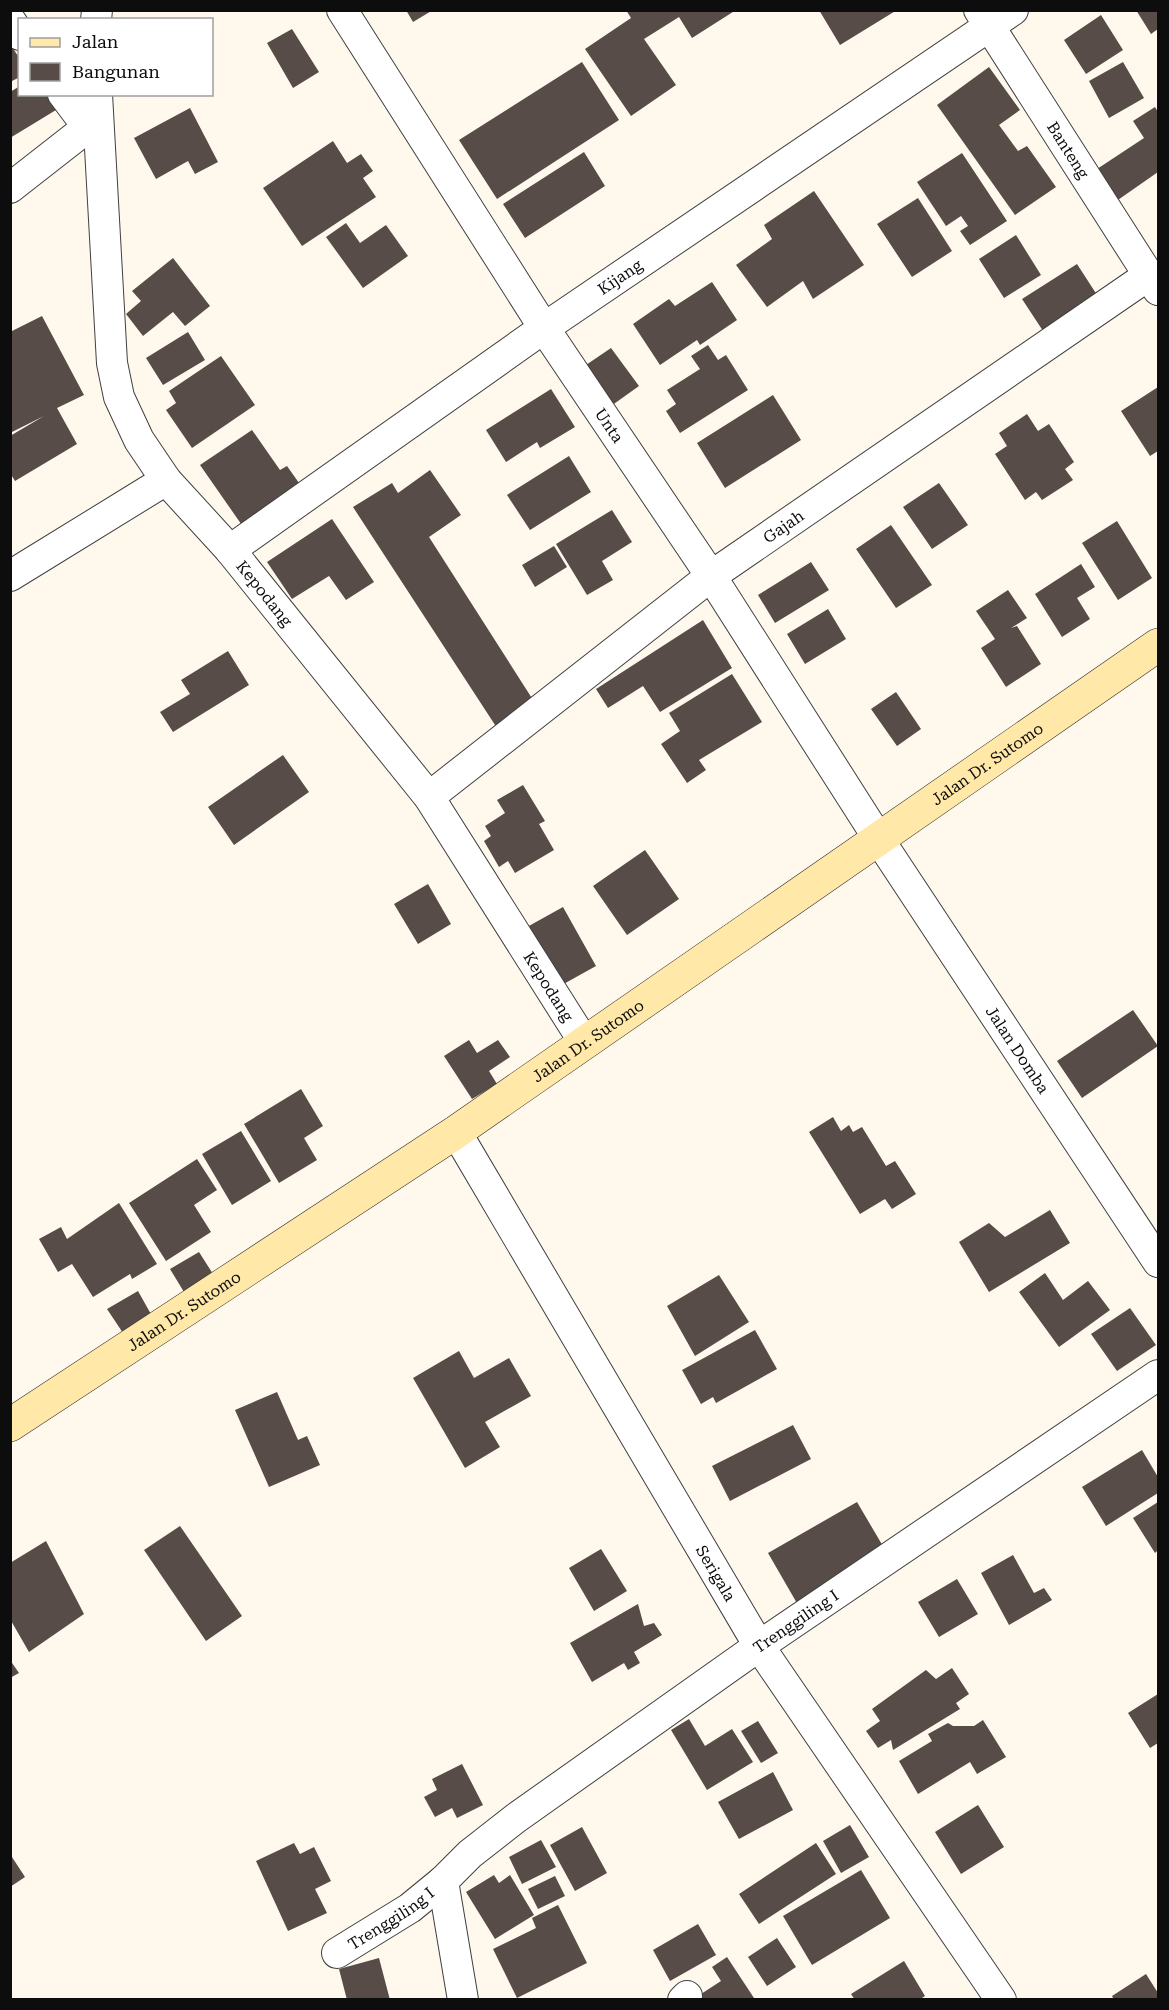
<svg xmlns="http://www.w3.org/2000/svg" width="1169" height="2010" font-family="'Roboto Serif',serif">
  <rect width="100%" height="100%" fill="#fff9ed"/>
  <!-- building -->
  <path fill="#574c48" d="M 406,10 L 433,10 L 413,22 Z
    M 626,10 L 736,10 L 692,38 L 679,17 L 644,39 L 676,85 L 631,116 L 585,49 L 631,18 Z
    M 819,10 L 897,10 L 840,45 Z
    M 1136,10 L 1158,10 L 1158,29 L 1151,34 Z
    M 1101,15 L 1123,50 L 1086,74 L 1064,40 Z
    M 292,29 L 319,72 L 293,88 L 267,43 Z
    M 10,44 L 20,59 L 20,77 L 10,82 Z
    M 582,62 L 619,120 L 497,199 L 459,140 Z
    M 1123,62 L 1144,98 L 1109,118 L 1089,81 Z
    M 989,67 L 1020,110 L 999,125 L 1018,151 L 1027,146 L 1056,187 L 1015,215 L 937,105 Z
    M 20,86 L 20,94 L 46,94 L 56,110 L 10,138 L 10,92 Z
    M 1155,107 L 1158,112 L 1158,172 L 1115,202 L 1094,171 L 1144,138 L 1133,121 Z
    M 190,108 L 218,162 L 195,174 L 188,161 L 156,179 L 134,138 Z
    M 333,141 L 347,163 L 361,154 L 373,171 L 363,178 L 376,197 L 302,246 L 263,188 Z
    M 584,152 L 605,186 L 525,238 L 503,204 Z
    M 962,153 L 1007,221 L 970,245 L 960,231 L 968,226 L 961,216 L 946,226 L 917,182 Z
    M 814,191 L 864,265 L 813,299 L 803,281 L 767,307 L 736,265 L 772,239 L 764,225 Z
    M 918,198 L 952,251 L 912,277 L 877,224 Z
    M 346,223 L 360,243 L 386,225 L 408,256 L 363,288 L 326,237 Z
    M 1016,235 L 1041,275 L 1004,298 L 979,259 Z
    M 173,258 L 210,306 L 185,326 L 173,312 L 143,336 L 126,314 L 141,301 L 132,291 Z
    M 1077,264 L 1099,298 L 1045,334 L 1022,299 Z
    M 712,282 L 737,320 L 700,345 L 697,340 L 660,365 L 633,324 L 669,299 L 675,306 Z
    M 42,316 L 84,395 L 57,408 L 77,444 L 15,481 L 10,473 L 10,436 L 44,416 L 10,433 L 10,332 Z
    M 188,332 L 205,360 L 163,385 L 146,358 Z
    M 708,345 L 718,360 L 726,355 L 748,390 L 680,433 L 666,411 L 676,404 L 667,390 L 700,369 L 691,356 Z
    M 611,348 L 639,386 L 611,406 L 583,367 Z
    M 221,356 L 255,405 L 192,448 L 166,410 L 176,403 L 169,391 Z
    M 1158,387 L 1158,451 L 1150,456 L 1121,411 Z
    M 551,389 L 575,427 L 540,448 L 537,442 L 506,462 L 486,430 Z
    M 773,395 L 801,440 L 725,488 L 697,443 Z
    M 1027,414 L 1038,431 L 1049,424 L 1074,462 L 1065,469 L 1073,480 L 1042,500 L 1036,492 L 1025,500 L 995,454 L 1007,446 L 999,433 Z
    M 252,430 L 280,470 L 287,466 L 304,490 L 246,531 L 200,465 Z
    M 569,456 L 591,492 L 530,530 L 507,495 Z
    M 430,470 L 461,515 L 429,537 L 535,703 L 497,728 L 353,507 L 392,483 L 398,493 Z
    M 939,483 L 968,525 L 932,549 L 903,507 Z
    M 612,510 L 632,542 L 602,561 L 613,580 L 587,595 L 556,544 Z
    M 332,519 L 374,582 L 346,600 L 329,576 L 292,599 L 267,562 Z
    M 1117,521 L 1152,578 L 1118,600 L 1082,543 Z
    M 891,525 L 932,585 L 896,608 L 856,549 Z
    M 554,546 L 567,567 L 535,587 L 522,565 Z
    M 811,562 L 829,590 L 775,623 L 758,595 Z
    M 1081,564 L 1095,587 L 1077,598 L 1090,619 L 1062,637 L 1035,594 Z
    M 1008,590 L 1027,618 L 1011,628 L 1017,626 L 1041,664 L 1006,687 L 981,648 L 995,639 L 976,611 Z
    M 828,609 L 846,639 L 805,664 L 787,634 Z
    M 703,620 L 732,668 L 660,712 L 643,686 L 608,708 L 596,689 Z
    M 228,651 L 249,685 L 173,732 L 160,712 L 190,694 L 181,680 Z
    M 732,674 L 762,722 L 699,760 L 706,770 L 687,783 L 661,744 L 680,731 L 669,713 Z
    M 896,692 L 921,729 L 897,746 L 871,709 Z
    M 283,755 L 309,792 L 234,845 L 208,807 Z
    M 523,785 L 545,821 L 539,824 L 554,850 L 515,873 L 508,861 L 499,867 L 484,841 L 491,836 L 485,826 L 505,813 L 497,800 Z
    M 645,850 L 679,899 L 627,935 L 593,886 Z
    M 428,884 L 451,924 L 418,944 L 394,904 Z
    M 563,907 L 596,966 L 560,986 L 527,927 Z
    M 1133,1010 L 1158,1046 L 1082,1098 L 1057,1061 Z
    M 469,1040 L 477,1053 L 498,1040 L 510,1057 L 489,1071 L 497,1084 L 472,1099 L 444,1056 Z
    M 301,1089 L 323,1126 L 304,1138 L 317,1160 L 279,1183 L 244,1124 Z
    M 833,1117 L 841,1131 L 849,1125 L 853,1132 L 862,1127 L 886,1166 L 895,1161 L 916,1194 L 892,1209 L 885,1199 L 860,1214 L 809,1132 Z
    M 241,1131 L 271,1181 L 232,1205 L 202,1154 Z
    M 197,1159 L 217,1190 L 194,1205 L 211,1232 L 166,1261 L 129,1203 Z
    M 119,1203 L 157,1264 L 132,1279 L 130,1274 L 93,1297 L 72,1264 L 58,1272 L 39,1239 L 61,1227 L 67,1239 Z
    M 1050,1210 L 1070,1243 L 989,1292 L 959,1242 L 989,1223 L 1005,1237 Z
    M 199,1252 L 213,1274 L 184,1292 L 170,1269 Z
    M 1045,1273 L 1063,1300 L 1088,1281 L 1110,1310 L 1059,1347 L 1019,1292 Z
    M 719,1275 L 749,1322 L 695,1356 L 667,1306 Z
    M 138,1291 L 152,1316 L 123,1333 L 107,1309 Z
    M 1130,1308 L 1156,1345 L 1117,1371 L 1091,1334 Z
    M 755,1330 L 777,1369 L 716,1403 L 713,1397 L 701,1404 L 682,1370 Z
    M 459,1351 L 474,1378 L 509,1358 L 531,1396 L 485,1422 L 500,1447 L 465,1468 L 413,1378 Z
    M 277,1392 L 298,1440 L 307,1436 L 320,1465 L 269,1487 L 235,1410 Z
    M 793,1425 L 811,1459 L 730,1501 L 712,1466 Z
    M 1142,1450 L 1158,1477 L 1158,1493 L 1106,1526 L 1082,1487 Z
    M 857,1502 L 887,1553 L 798,1605 L 768,1553 Z
    M 1158,1502 L 1158,1550 L 1155,1553 L 1133,1518 Z
    M 180,1526 L 242,1616 L 206,1641 L 144,1550 Z
    M 46,1541 L 84,1614 L 29,1652 L 10,1619 L 10,1563 Z
    M 601,1549 L 627,1591 L 594,1611 L 569,1568 Z
    M 1013,1555 L 1034,1593 L 1044,1588 L 1052,1600 L 1009,1625 L 981,1573 Z
    M 957,1579 L 978,1614 L 939,1637 L 918,1602 Z
    M 638,1604 L 644,1626 L 654,1623 L 662,1635 L 634,1652 L 640,1663 L 628,1670 L 624,1663 L 592,1682 L 570,1643 Z
    M 10,1660 L 19,1673 L 10,1678 Z
    M 952,1668 L 969,1694 L 956,1703 L 960,1709 L 893,1750 L 891,1740 L 878,1748 L 866,1731 L 880,1721 L 872,1709 L 926,1670 L 936,1679 Z
    M 1158,1694 L 1158,1743 L 1150,1748 L 1128,1713 Z
    M 689,1719 L 705,1746 L 732,1729 L 753,1762 L 707,1790 L 671,1730 Z
    M 983,1720 L 1006,1757 L 977,1774 L 970,1762 L 918,1794 L 899,1761 L 932,1741 L 928,1734 L 948,1723 L 953,1726 L 974,1726 Z
    M 758,1721 L 778,1753 L 761,1763 L 741,1731 Z
    M 462,1764 L 483,1805 L 457,1818 L 452,1808 L 435,1817 L 424,1797 L 437,1790 L 432,1779 Z
    M 773,1772 L 793,1810 L 739,1839 L 718,1802 Z
    M 978,1805 L 1004,1847 L 961,1874 L 935,1832 Z
    M 850,1825 L 869,1857 L 841,1873 L 823,1841 Z
    M 582,1827 L 607,1873 L 575,1891 L 550,1845 Z
    M 541,1840 L 556,1867 L 522,1884 L 509,1857 Z
    M 294,1843 L 300,1854 L 314,1847 L 331,1881 L 315,1889 L 327,1913 L 288,1931 L 256,1861 Z
    M 816,1843 L 836,1874 L 759,1924 L 739,1894 Z
    M 10,1854 L 25,1877 L 10,1887 Z
    M 861,1870 L 890,1918 L 812,1965 L 783,1916 Z
    M 494,1875 L 499,1883 L 510,1875 L 534,1915 L 495,1939 L 466,1892 Z
    M 555,1876 L 565,1896 L 538,1909 L 528,1889 Z
    M 558,1905 L 587,1963 L 517,1998 L 493,1949 L 536,1928 L 532,1918 Z
    M 698,1924 L 716,1955 L 670,1981 L 653,1950 Z
    M 777,1938 L 796,1967 L 767,1986 L 748,1957 Z
    M 727,1957 L 754,1998 L 752,2000 L 704,2000 L 701,1994 L 721,1981 L 712,1967 Z
    M 379,1958 L 390,2000 L 347,2000 L 339,1969 Z
    M 904,1961 L 925,1996 L 919,2000 L 855,2000 L 851,1994 Z
    M 1146,1974 L 1158,1993 L 1158,2000 L 1114,2000 L 1112,1996 Z"/>
  <g fill="none" stroke-linecap="round" stroke-linejoin="round">
    <!-- street casing -->
    <g stroke="#404040" stroke-width="32">
      <g id="street">
        <path id="s1" d="M 342,10 L 544,328 L 711,576 L 878,838 L 1158,1262"/>
        <path id="s2" d="M 979,10 L 1158,290"/>
        <path d="M 10,20 L 20,35"/>
        <path d="M 96,20 L 97,10"/>
        <path d="M 63,94 L 99,142"/>
        <path id="s3" d="M 97,94 L 112,363 L 119,397 L 139,440 L 166,480 L 230,550 L 429,797 L 584,1042"/>
        <path d="M 10,188 L 88,127"/>
        <path id="s4" d="M 230,550 L 544,328 L 1013,10"/>
        <path d="M 10,576 L 166,480"/>
        <path id="s5" d="M 429,797 L 711,576 L 1149,275"/>
        <path id="s6" d="M 456,1132 L 759,1646 L 1001,2000"/>
        <path d="M 443,1881 L 463,2000"/>
        <path id="s7" d="M 337,1953 L 410,1908 L 443,1881 L 470,1854 L 516,1818 L 759,1646 L 1158,1375"/>
        <path d="M 683,2000 L 687,1996"/>
      </g>
    </g>
    <!-- secondary casing -->
    <g stroke="#2f2f2f" stroke-width="34">
      <g id="secondary">
        <path id="s8" d="M 10,1425 L 456,1132 L 1158,645"/>
      </g>
    </g>
    <!-- street -->
    <use href="#street" stroke="#fff" stroke-width="30"/>
    <!-- secondary -->
    <use href="#secondary" stroke="#ffe8a8" stroke-width="33"/>
  </g>
  <g text-anchor="middle" stroke-width="6" stroke-linejoin="round" paint-order="stroke">
    <!-- street labels -->
    <g font-size="16" fill="#0d0d0d" stroke="#fff">
      <text dy="6" stroke="none"><textPath href="#s2" startOffset="166">Banteng</textPath></text>
      <text dy="6" stroke="none"><textPath href="#s4" startOffset="476">Kijang</textPath></text>
      <text dy="6" stroke="none"><textPath href="#s1" startOffset="494">Unta</textPath></text>
      <text dy="6" stroke="none"><textPath href="#s5" startOffset="446">Gajah</textPath></text>
      <text dy="6" stroke="none"><textPath href="#s3" startOffset="550">Kepodang</textPath></text>
      <text dy="6" stroke="none"><textPath href="#s8" startOffset="1180">Jalan Dr. Sutomo</textPath></text>
      <text dy="6" stroke="none"><textPath href="#s3" startOffset="1036">Kepodang</textPath></text>
      <text dy="6" stroke="none"><textPath href="#s8" startOffset="694">Jalan Dr. Sutomo</textPath></text>
      <text dy="6" stroke="none"><textPath href="#s1" startOffset="1240">Jalan Domba</textPath></text>
      <text dy="6" stroke="none"><textPath href="#s8" startOffset="208">Jalan Dr. Sutomo</textPath></text>
      <text dy="6" stroke="none"><textPath href="#s6" startOffset="512">Serigala</textPath></text>
      <text dy="6" stroke="none"><textPath href="#s7" startOffset="567">Trenggiling I</textPath></text>
      <text dy="6" stroke="none"><textPath href="#s7" startOffset="64">Trenggiling I</textPath></text>
    </g>
  </g>
  <!-- border -->
  <rect width="1169" height="2010" fill="none" stroke="#0d0d0d" stroke-width="24"/>
  <!-- legend -->
  <rect x="18" y="18" width="195" height="78" fill="#ffffff" stroke="#9e9e9e" stroke-width="1.5"/>
  <rect x="30" y="38" width="30" height="9" fill="#ffe8a8" stroke="#9e9e9e" stroke-width="1.5"/>
  <text x="72" y="48" font-size="18" fill="#0d0d0d">Jalan</text>
  <rect x="30" y="63" width="30" height="18" fill="#574c48" stroke="#9e9e9e" stroke-width="1.5"/>
  <text x="72" y="78" font-size="18" fill="#0d0d0d">Bangunan</text>
</svg>
